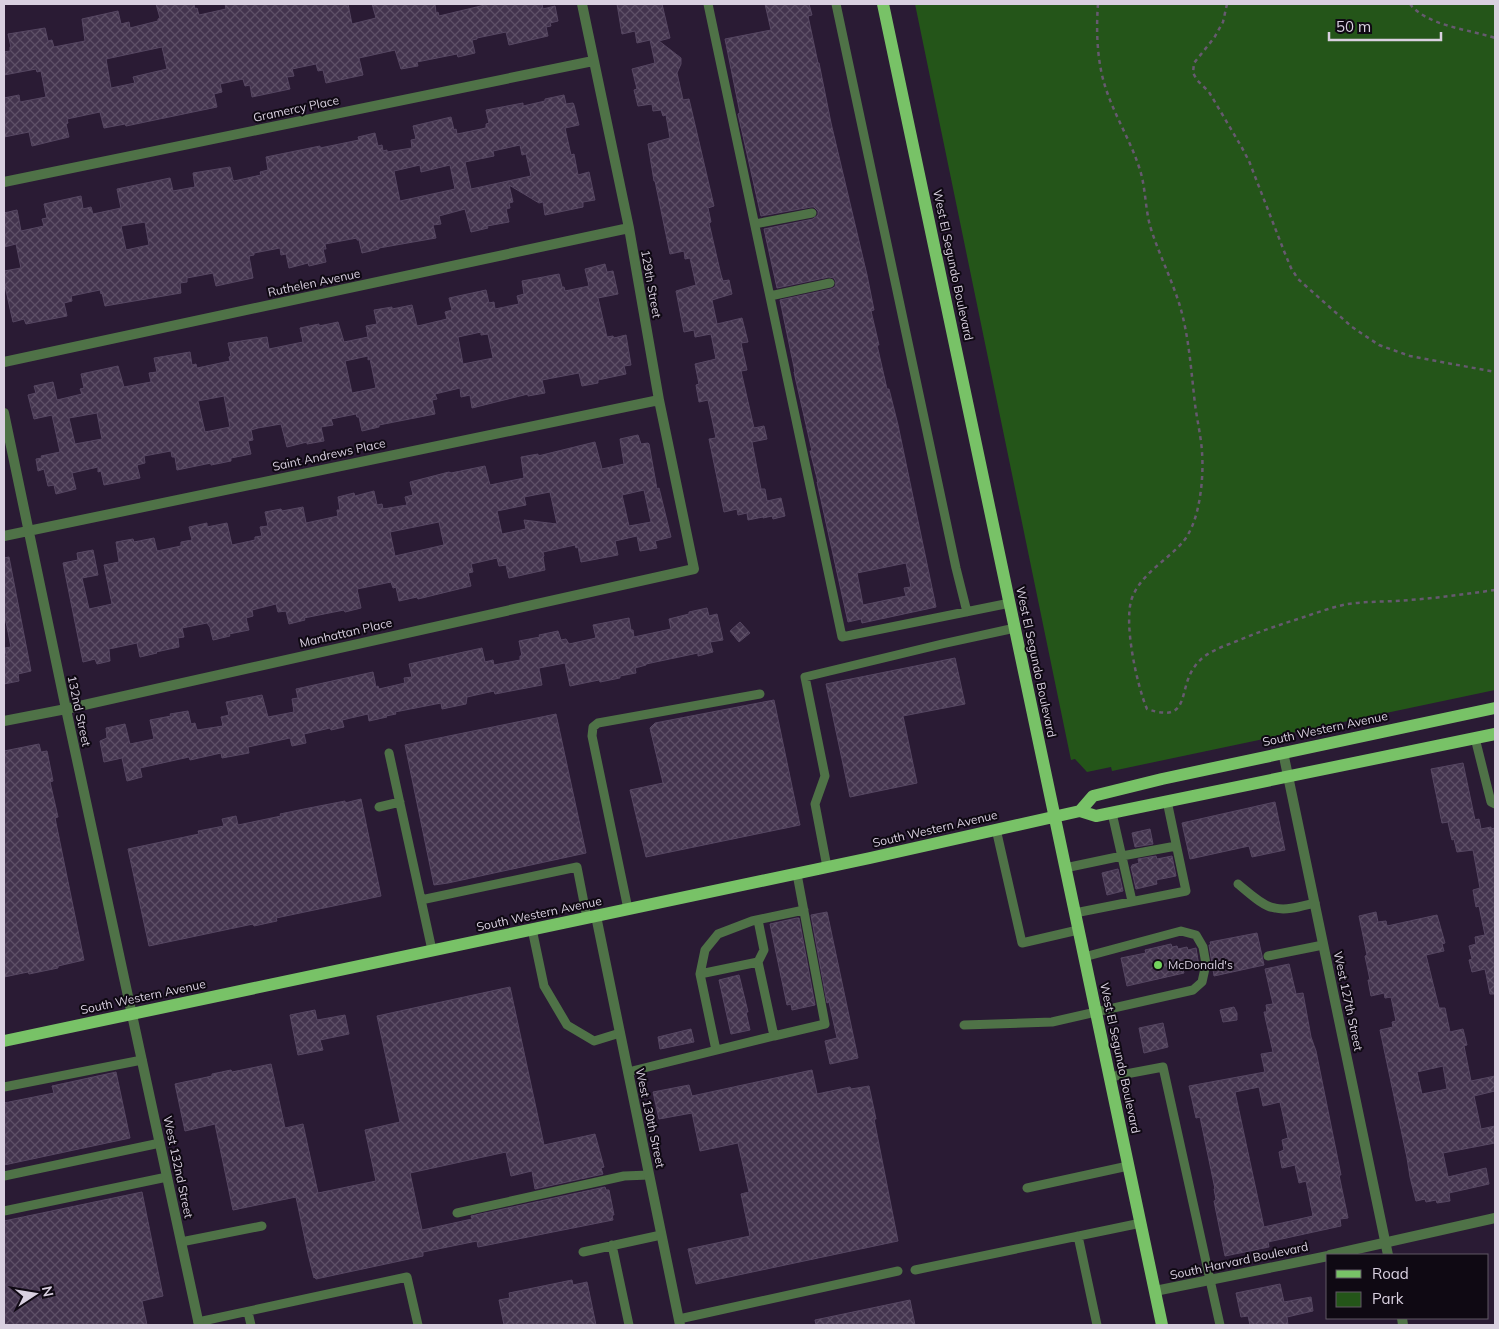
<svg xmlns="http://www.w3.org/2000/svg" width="1499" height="1329" font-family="Mulish,sans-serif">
  <defs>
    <pattern id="building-cross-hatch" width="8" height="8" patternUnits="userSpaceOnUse" patternTransform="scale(1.25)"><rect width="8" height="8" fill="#43344e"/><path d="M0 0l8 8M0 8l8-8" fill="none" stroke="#5e5067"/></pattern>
  </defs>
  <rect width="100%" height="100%" fill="#2a1b34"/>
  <!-- green -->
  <path fill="#245519" d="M 915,4 L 1495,4 L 1495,690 L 1112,771 L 1111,767 L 1087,772 L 1075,759 L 1071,760 Z"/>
  <!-- building -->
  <path fill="url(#building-cross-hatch)" stroke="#564762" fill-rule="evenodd" d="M 156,4 L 194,4 L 195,9 L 197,8 L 199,15 L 226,9 L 225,4 L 348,4 L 352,24 L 376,18 L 372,4 L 435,4 L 436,13 L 438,12 L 439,16 L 489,4 L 542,4 L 543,9 L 555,6 L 558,21 L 550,23 L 551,26 L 546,27 L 548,36 L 509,45 L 506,32 L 477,38 L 477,39 L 472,40 L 475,53 L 458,57 L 457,54 L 417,62 L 418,66 L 401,69 L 395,50 L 359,58 L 363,75 L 326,83 L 323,70 L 318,71 L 316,64 L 292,69 L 294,76 L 287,77 L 290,89 L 252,97 L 250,85 L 245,86 L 243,79 L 220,84 L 222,92 L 214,94 L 217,107 L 126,126 L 125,124 L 104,128 L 100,112 L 67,119 L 68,123 L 66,124 L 69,137 L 32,146 L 29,132 L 4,137 L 4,98 L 19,95 L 20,102 L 46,97 L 41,71 L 37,72 L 36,69 L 4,75 L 4,52 L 10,51 L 10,47 L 11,47 L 8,34 L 45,28 L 48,41 L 52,40 L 54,47 L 85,41 L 82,19 L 118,11 L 121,24 L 129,22 L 130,28 L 158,21 L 158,19 L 160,18 ZM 162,47 L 167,69 L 133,77 L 135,83 L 111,88 L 106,59 Z
    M 617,4 L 662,4 L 670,38 L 659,41 L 681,58 L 681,64 L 677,73 L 683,100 L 689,99 L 714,206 L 708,208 L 711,222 L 709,223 L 721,275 L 723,281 L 729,280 L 732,294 L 712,300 L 717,324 L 742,318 L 748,342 L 741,343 L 747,370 L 741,371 L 754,428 L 764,426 L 767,439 L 752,442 L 761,489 L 765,489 L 767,501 L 781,498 L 785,516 L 773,519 L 772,516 L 763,518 L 763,517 L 748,520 L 747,513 L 738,515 L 737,509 L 724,512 L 709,439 L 716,438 L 708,400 L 699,402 L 696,385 L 699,384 L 695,364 L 716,359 L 711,334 L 695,337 L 694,330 L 684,332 L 676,291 L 696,285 L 690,258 L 685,259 L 684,251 L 670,254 L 655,181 L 654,181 L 648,144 L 670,138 L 666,115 L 663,116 L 661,110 L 653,111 L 652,104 L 638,106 L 634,90 L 637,89 L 632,69 L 655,63 L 650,40 L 637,43 L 635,31 L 622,34 Z
    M 765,4 L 809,4 L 812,15 L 808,16 L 818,63 L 819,63 L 831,123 L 867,275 L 874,310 L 871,311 L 879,345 L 877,345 L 887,389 L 889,389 L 898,425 L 936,607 L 862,623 L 861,619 L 848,622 L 817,482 L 818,482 L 810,451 L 812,451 L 794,372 L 795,372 L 780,300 L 831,289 L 835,287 L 836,282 L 834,278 L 829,277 L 777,288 L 764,229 L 813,219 L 818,215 L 818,211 L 814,207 L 811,207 L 761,216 L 738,114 L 740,113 L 725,39 L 771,30 ZM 906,563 L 911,587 L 904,588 L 906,596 L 863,605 L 857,573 Z
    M 564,95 L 566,104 L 573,103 L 574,105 L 579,125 L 565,128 L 571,155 L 574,154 L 578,175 L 589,172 L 595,200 L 583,202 L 583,207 L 545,215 L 543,202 L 539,203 L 509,185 L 513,202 L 509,203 L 510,208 L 506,209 L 509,222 L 487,226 L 488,228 L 471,232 L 465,209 L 439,216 L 441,224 L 433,225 L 436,238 L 379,248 L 379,249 L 362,253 L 359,240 L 357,240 L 357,238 L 325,244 L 326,249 L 323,249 L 326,262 L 309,266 L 308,263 L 289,268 L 286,254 L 281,255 L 280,248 L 254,253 L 254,255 L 249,256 L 253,278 L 216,286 L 213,273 L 187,278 L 187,282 L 180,283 L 181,293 L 105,306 L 102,293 L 101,294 L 100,290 L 71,296 L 72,301 L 64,303 L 67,316 L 26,324 L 24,319 L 13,322 L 5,286 L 4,287 L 4,271 L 21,268 L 16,244 L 4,247 L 4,213 L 17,210 L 21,231 L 44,226 L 42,219 L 47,218 L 44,204 L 81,196 L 83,209 L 91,207 L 93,214 L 121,208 L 117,189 L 170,178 L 173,191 L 195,187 L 193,173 L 230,167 L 233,180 L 234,181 L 261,175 L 260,172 L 268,170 L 266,157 L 320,146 L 320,148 L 359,140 L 358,137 L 375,133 L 378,146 L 382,145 L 383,151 L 387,150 L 387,152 L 412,148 L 411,140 L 416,139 L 413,126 L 451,117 L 454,130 L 456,129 L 457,134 L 486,128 L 486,124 L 489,123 L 486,110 L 523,103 L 523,106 L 545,101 L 545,99 ZM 520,145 L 522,155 L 526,154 L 531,176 L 471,189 L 465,162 L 494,156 L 493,151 ZM 420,165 L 421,172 L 450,165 L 455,189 L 400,201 L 394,171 ZM 145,222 L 149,245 L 126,250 L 121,226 Z
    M 605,264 L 607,272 L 613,271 L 618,294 L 598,298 L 607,337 L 613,336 L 614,338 L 626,335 L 631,365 L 624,366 L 626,374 L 598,380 L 598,383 L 582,386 L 579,373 L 542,380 L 545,393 L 528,396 L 528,394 L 472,408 L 470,395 L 461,397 L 460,388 L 435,394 L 437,399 L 432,400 L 435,414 L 379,425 L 379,427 L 362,431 L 359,417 L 357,417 L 356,414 L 331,419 L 333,425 L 321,427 L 324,441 L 307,444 L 307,442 L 287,447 L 281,424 L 258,428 L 251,430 L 253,440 L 248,441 L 251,454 L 231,458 L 231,461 L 211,465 L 211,463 L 177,470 L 175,457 L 172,457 L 171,451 L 144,456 L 145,463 L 137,465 L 140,478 L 104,485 L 101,471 L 98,472 L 98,467 L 72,473 L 76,489 L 56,494 L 54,485 L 48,486 L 44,469 L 38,471 L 36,459 L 42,458 L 41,456 L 60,452 L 52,415 L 34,419 L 28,395 L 36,393 L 34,386 L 53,382 L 57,400 L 82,394 L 80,389 L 84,388 L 81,374 L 118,366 L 124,387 L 151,382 L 149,373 L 157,372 L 154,358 L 190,352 L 192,365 L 196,364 L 197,368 L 230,361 L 229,357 L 231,356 L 228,343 L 267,337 L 269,349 L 303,342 L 300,328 L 319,324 L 319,326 L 338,322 L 344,342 L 368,337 L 366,326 L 377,324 L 374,310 L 392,307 L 392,309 L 412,305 L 417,326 L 422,325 L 447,319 L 445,312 L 452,310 L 449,298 L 486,290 L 489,303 L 494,302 L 495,309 L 519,304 L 517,296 L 524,294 L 522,281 L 559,274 L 562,287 L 564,287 L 565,291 L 589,286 L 585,269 ZM 481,332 L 481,335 L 488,334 L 493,358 L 463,364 L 458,337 ZM 368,356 L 368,360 L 370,359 L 376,388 L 352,393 L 345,361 ZM 224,396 L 230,427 L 205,432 L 198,401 ZM 97,413 L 102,439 L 75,444 L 69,418 Z
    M 638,435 L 641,444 L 648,443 L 649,444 L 657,489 L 659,488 L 671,537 L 655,541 L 657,548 L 640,551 L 637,536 L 615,541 L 618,555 L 581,562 L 578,547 L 576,548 L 575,545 L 543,552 L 544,556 L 543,557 L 545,570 L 509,578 L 506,565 L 499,566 L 497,558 L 471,564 L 473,572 L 468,573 L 471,586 L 418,599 L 417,597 L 399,601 L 396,587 L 393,588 L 391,582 L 357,589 L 361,608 L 345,612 L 344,610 L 304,618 L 305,620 L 289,624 L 286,611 L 278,612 L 276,604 L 252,610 L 253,616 L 246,618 L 249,630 L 229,634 L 230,636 L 213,640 L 210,627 L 207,623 L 182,628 L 184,637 L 178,638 L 179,647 L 156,652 L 157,653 L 140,657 L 137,643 L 109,649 L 110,661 L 97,664 L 95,659 L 83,662 L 63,563 L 78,560 L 77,553 L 93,550 L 98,575 L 82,578 L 89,609 L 112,604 L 104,565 L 119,562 L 116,542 L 133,539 L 134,542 L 154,538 L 157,551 L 181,546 L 181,542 L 192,540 L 189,527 L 207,523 L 207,527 L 227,523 L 232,545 L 255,540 L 255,537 L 262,536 L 260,527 L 268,526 L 265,512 L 281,509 L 282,511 L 303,507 L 306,523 L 338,516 L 337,510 L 340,510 L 338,497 L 354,493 L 355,496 L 374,491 L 377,505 L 382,504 L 383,509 L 407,505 L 405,497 L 413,495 L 410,482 L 449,472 L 451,473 L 485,466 L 490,485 L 524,478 L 521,457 L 538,454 L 538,456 L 595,442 L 602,469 L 624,464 L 620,439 ZM 644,490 L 651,522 L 629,526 L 622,495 ZM 550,492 L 557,524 L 524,520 L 526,529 L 502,534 L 497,511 L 526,505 L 524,497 ZM 439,522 L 444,545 L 395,556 L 390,532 Z
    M 9,557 L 31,671 L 18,674 L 19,681 L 4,684 L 4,656 L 6,656 L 5,648 L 11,647 L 4,612 L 4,558 Z
    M 707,608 L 709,616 L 717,614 L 723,640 L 710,642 L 713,652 L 698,656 L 698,653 L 646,664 L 646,665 L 635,668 L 636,673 L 620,676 L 620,678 L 600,682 L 599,680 L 570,686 L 565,663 L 539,668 L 542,685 L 495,694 L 494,691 L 467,697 L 466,704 L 442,709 L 441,703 L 395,712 L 396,714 L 386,716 L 387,717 L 369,721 L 368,714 L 342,720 L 344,727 L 331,730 L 330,728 L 304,734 L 306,743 L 292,746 L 290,738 L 248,747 L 249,753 L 222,758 L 221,753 L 190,760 L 189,757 L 140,768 L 142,777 L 127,781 L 122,758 L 104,762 L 100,741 L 107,738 L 106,728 L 125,724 L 130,744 L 154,739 L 150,720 L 171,716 L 170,714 L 188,711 L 191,724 L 195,723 L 197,730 L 223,726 L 221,717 L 229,715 L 226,702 L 262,695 L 268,717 L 294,712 L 292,699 L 298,698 L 296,689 L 373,672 L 376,687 L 378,686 L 379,689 L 405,683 L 404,678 L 412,677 L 409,664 L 482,648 L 485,662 L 493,660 L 494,665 L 520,660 L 520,656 L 522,656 L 519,641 L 540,637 L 539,635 L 558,631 L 561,640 L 566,639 L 569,644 L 596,638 L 593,625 L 629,618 L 631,630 L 633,630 L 634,637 L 671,629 L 669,619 L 689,614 L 689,612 Z
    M 740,622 L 750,633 L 739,642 L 730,631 Z
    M 955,658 L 965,704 L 903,716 L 917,783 L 850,797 L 826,684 Z
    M 774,700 L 800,825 L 646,857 L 630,790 L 663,783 L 650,728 L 655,723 Z
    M 556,714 L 586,853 L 448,883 L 434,885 L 405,745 Z
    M 39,744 L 41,752 L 47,751 L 53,781 L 50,782 L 58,817 L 55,818 L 84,960 L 58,966 L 58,968 L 29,974 L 28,972 L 4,977 L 4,751 Z
    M 1463,763 L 1475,820 L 1479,819 L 1481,829 L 1491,827 L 1491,829 L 1495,828 L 1495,994 L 1490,994 L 1485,969 L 1472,972 L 1469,960 L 1472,959 L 1469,946 L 1476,944 L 1475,937 L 1485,935 L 1479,906 L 1476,907 L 1473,890 L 1480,888 L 1473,850 L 1457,852 L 1454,839 L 1452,840 L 1448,822 L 1442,823 L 1431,769 Z
    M 361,799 L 381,896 L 276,918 L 277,921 L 254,926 L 253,924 L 149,946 L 128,849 L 199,834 L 198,831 L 224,826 L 222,819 L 236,816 L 238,825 L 281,816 L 280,814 L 304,809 L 345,801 L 345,803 Z
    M 1275,802 L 1285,850 L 1252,857 L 1249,846 L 1190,859 L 1182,823 Z
    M 1150,829 L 1153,844 L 1135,847 L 1132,833 Z
    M 1156,856 L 1157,859 L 1172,856 L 1176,876 L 1156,880 L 1157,884 L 1136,889 L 1131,867 L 1132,866 L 1132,865 L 1139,863 L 1138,859 Z
    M 1118,869 L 1123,891 L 1107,895 L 1102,873 Z
    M 827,912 L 858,1058 L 830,1064 L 825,1041 L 837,1038 L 829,1002 L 827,1003 L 811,915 Z
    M 1376,912 L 1378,922 L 1386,921 L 1387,926 L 1437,915 L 1445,943 L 1442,944 L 1444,951 L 1426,955 L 1439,1008 L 1445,1008 L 1450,1032 L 1463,1029 L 1467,1045 L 1464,1046 L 1471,1081 L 1495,1076 L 1495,1091 L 1474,1096 L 1481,1129 L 1495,1126 L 1495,1143 L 1443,1153 L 1448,1177 L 1486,1168 L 1489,1184 L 1449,1193 L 1450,1201 L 1437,1203 L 1436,1200 L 1426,1202 L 1425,1199 L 1416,1201 L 1410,1177 L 1407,1158 L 1380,1030 L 1393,1027 L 1392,1022 L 1396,1021 L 1391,997 L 1385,998 L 1384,993 L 1371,996 L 1368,980 L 1370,980 L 1365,956 L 1367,955 L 1359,916 ZM 1443,1066 L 1447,1089 L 1422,1094 L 1417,1072 Z
    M 797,918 L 799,918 L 815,1005 L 792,1010 L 791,1004 L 787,1005 L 770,924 Z
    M 1257,933 L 1264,965 L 1214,976 L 1209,945 L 1211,945 L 1210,942 Z
    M 1171,944 L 1172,947 L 1177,946 L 1178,949 L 1187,947 L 1188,950 L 1196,948 L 1199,966 L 1183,970 L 1184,973 L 1127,986 L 1121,958 L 1146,953 L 1145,950 Z
    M 1289,964 L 1296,994 L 1303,993 L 1311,1037 L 1316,1051 L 1341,1175 L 1339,1175 L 1348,1218 L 1340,1219 L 1341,1226 L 1268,1242 L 1269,1247 L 1225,1256 L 1214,1201 L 1216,1200 L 1214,1189 L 1215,1189 L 1200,1117 L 1196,1118 L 1189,1086 L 1265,1072 L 1261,1054 L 1273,1052 L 1264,1012 L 1267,1012 L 1266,1005 L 1273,1004 L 1265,969 ZM 1259,1087 L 1263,1106 L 1280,1102 L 1288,1138 L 1282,1140 L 1284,1150 L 1279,1152 L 1282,1168 L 1295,1165 L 1299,1183 L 1306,1181 L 1313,1216 L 1264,1227 L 1235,1092 Z
    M 739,975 L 748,1012 L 746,1012 L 750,1030 L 731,1034 L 719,980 Z
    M 510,987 L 544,1145 L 595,1134 L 604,1167 L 601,1168 L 603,1174 L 535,1189 L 532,1171 L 511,1176 L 506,1152 L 410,1173 L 422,1230 L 472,1219 L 471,1216 L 605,1187 L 606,1190 L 609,1190 L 614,1215 L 612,1215 L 613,1220 L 478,1247 L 477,1241 L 423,1252 L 423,1256 L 316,1279 L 315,1277 L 314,1278 L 308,1254 L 296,1197 L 233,1210 L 215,1124 L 185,1131 L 175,1084 L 212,1076 L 212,1074 L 231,1070 L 232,1072 L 271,1064 L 285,1128 L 303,1124 L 318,1193 L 376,1181 L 365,1130 L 400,1122 L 377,1016 Z
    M 1234,1007 L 1237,1013 L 1237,1020 L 1223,1022 L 1220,1010 Z
    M 315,1010 L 317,1020 L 345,1015 L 349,1034 L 320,1040 L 323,1050 L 298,1055 L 290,1015 Z
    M 1163,1023 L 1168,1047 L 1144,1053 L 1139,1028 Z
    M 691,1029 L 694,1042 L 660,1049 L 658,1037 Z
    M 812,1070 L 817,1094 L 850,1087 L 851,1089 L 869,1086 L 876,1119 L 874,1119 L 898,1241 L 696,1284 L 688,1249 L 750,1236 L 741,1194 L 749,1192 L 738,1143 L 700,1151 L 692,1113 L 659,1119 L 653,1092 L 689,1085 L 692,1096 Z
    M 116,1072 L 130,1138 L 4,1165 L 4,1103 L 54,1093 L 52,1086 Z
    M 142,1192 L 163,1296 L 142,1301 L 147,1325 L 4,1325 L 4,1221 Z
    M 572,1280 L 573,1285 L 587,1282 L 596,1325 L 504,1325 L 499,1300 L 510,1298 L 509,1293 Z
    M 1280,1284 L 1284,1302 L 1311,1297 L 1313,1311 L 1287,1317 L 1288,1325 L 1250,1325 L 1248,1316 L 1241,1317 L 1236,1293 Z
    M 910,1300 L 915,1325 L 816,1325 L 815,1320 Z"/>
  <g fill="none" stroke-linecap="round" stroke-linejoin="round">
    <!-- path -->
    <path stroke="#66596f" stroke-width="2.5" stroke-dasharray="4 4" stroke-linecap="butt" d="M 1098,4 C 1096,30 1097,61 1105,86 C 1114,115 1131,141 1140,170 C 1146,189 1145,210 1151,229 C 1159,254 1171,278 1179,303 C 1189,335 1191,370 1195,404 C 1197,420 1201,436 1202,452 C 1204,478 1200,523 1182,543 C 1166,561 1141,574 1132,598 C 1123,622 1137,686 1147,709 C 1192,724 1177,690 1195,666 C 1205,652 1222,647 1237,641 C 1258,632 1279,625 1301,618 C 1316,613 1332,607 1348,604 C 1368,601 1389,602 1409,600 C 1438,598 1466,594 1495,590
      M 1227,4 L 1223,22 L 1214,38 L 1194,63 L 1193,73 L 1197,80 L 1209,92 L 1241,146 L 1249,161 L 1284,251 L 1291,268 L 1298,279 L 1352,327 L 1379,345 L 1410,356 L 1495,372
      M 1410,4 C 1427,26 1468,29 1495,38"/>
    <!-- lane -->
    <path stroke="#4f7247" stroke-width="9" d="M 708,4 L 842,637 L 1010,603
      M 836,4 L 956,568 L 967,612
      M 755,224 L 812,213
      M 770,296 L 830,283
      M 1475,738 L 1491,802 L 1495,804
      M 389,753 L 432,950
      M 379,807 L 400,802
      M 1112,813 L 1132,901
      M 996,829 L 1022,943 L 1078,930
      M 827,867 L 815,804 L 825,776 L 805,677 L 942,644 L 1015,628
      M 1065,868 L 1122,856 L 1176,846
      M 1238,884 C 1247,891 1263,907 1275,908 C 1287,911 1302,906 1315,903
      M 421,900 L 577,867 L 587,918
      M 628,909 L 592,736 L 593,727 L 598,723 L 760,694
      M 1075,913 L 1186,891 L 1167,801
      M 532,929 L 544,986 L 567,1025 L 594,1041 L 620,1033
      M 1268,956 L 1323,945
      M 758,962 L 764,950 L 758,920
      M 700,974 L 705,950 L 718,934 L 752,921 L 804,910
      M 964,1025 L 1052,1022 L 1193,990 L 1202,982 L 1206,964 L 1203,947 L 1196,935 L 1181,931 L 1084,957
      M 774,1036 L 825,1024 L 797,874
      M 628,1072 C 676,1060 725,1048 774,1036 L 758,962 L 700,974 L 716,1050
      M 1110,1077 L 1163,1067 L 1220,1325
      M 4,1087 L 142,1060
      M 4,1176 L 160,1143
      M 1027,1188 L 1128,1166
      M 4,1211 L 167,1177
      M 457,1213 L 624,1176 L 649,1175
      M 1078,1236 L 1097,1325
      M 181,1242 L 262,1226
      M 612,1245 L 629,1325
      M 583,1252 L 661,1235
      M 915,1270 L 1141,1223
      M 248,1312 L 251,1325
      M 679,1319 L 898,1271
      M 198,1322 L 407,1277 L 418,1325"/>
    <!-- street -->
    <path stroke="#4f7247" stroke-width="10" d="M 4,182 L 593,61
      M 4,362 L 629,228
      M 4,413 L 66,709 L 199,1325
      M 4,536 L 659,400
      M 4,721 L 66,709 L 694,569 L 659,400 L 629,228 L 582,4
      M 1283,752 L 1388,1255
      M 596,916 L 680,1325
      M 1330,1255 L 1495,1218
      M 1155,1291 L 1328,1256
      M 1402,1318 L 1403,1325"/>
    <!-- primary -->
    <path stroke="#78c267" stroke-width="12" d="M 883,4 L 1162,1325
      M 1080,811 L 1093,796 L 1162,779 L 1495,708
      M 4,1041 L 870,858 L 1080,811 L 1096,816 L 1495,734"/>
  </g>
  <!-- markers -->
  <circle fill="#73d25d" stroke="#0f0913" stroke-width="2" cx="1158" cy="965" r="5"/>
  <g text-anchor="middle" stroke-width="4" stroke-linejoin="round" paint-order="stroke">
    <!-- street labels -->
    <g font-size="12" fill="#d9d0e0" stroke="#0f0913">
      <text transform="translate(296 109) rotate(-12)" y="4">Gramercy Place</text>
      <text transform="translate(953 265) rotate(78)" y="4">West El Segundo Boulevard</text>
      <text transform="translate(314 283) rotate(-12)" y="4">Ruthelen Avenue</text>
      <text transform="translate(651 284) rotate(80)" y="4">129th Street</text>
      <text transform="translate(329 455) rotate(-12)" y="4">Saint Andrews Place</text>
      <text transform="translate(346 633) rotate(-13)" y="4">Manhattan Place</text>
      <text transform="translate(1036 662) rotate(78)" y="4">West El Segundo Boulevard</text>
      <text transform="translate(79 711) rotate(78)" y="4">132nd Street</text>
      <text transform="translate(1325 729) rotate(-12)" y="4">South Western Avenue</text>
      <text transform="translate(935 829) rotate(-13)" y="4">South Western Avenue</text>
      <text transform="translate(539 914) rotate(-12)" y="4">South Western Avenue</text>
      <text transform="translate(143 997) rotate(-12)" y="4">South Western Avenue</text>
      <text transform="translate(1348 1001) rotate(78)" y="4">West 127th Street</text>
      <text transform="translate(1120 1058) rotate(78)" y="4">West El Segundo Boulevard</text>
      <text transform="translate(650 1118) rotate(78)" y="4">West 130th Street</text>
      <text transform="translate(178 1167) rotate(78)" y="4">West 132nd Street</text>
      <text transform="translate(1239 1261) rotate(-12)" y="4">South Harvard Boulevard</text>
    </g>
    <!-- poi labels -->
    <g font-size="12" fill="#d9d0e0" stroke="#0f0913" text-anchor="start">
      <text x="1168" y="969">McDonald's</text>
    </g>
  </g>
  <!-- border -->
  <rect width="1499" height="1329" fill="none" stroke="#d9d0e0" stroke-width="10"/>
  <!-- legend -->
  <rect x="1326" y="1254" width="162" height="65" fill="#0f0913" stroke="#605965"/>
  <rect x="1336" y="1270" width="25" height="8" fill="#78c267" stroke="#605965"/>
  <text x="1372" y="1279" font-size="15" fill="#d9d0e0">Road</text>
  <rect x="1336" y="1292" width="25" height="15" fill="#245519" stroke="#605965"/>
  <text x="1372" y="1304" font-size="15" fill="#d9d0e0">Park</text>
  <!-- north arrow -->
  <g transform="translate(35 1294) rotate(78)" stroke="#0f0913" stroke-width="4" paint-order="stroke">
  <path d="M0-4L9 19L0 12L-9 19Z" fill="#d9d0e0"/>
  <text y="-8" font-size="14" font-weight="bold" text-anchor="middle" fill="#d9d0e0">N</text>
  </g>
  <!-- scale -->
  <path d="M1329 32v8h112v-8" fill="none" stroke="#d9d0e0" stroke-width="2.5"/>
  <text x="1336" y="32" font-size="15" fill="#d9d0e0" stroke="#0f0913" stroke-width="4" paint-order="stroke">50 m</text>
</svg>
